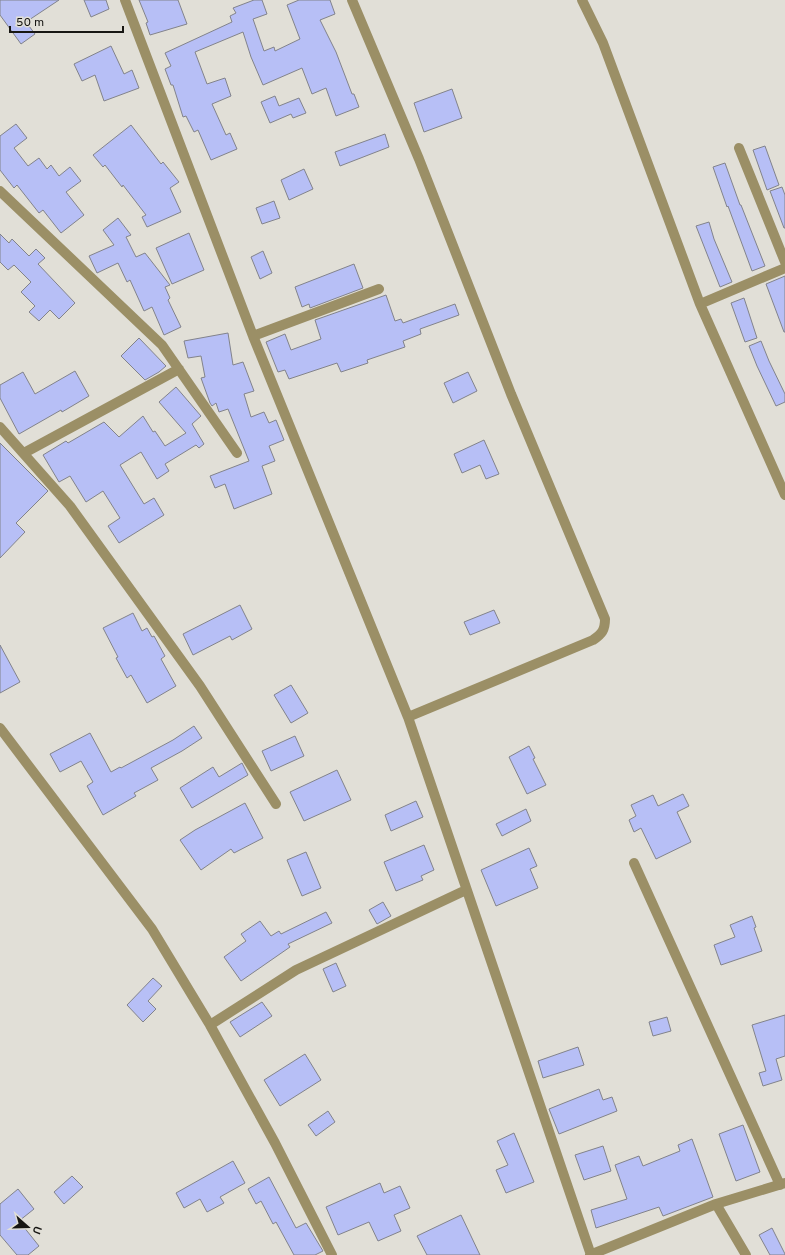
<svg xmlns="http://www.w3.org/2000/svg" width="785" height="1255" font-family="Overpass,sans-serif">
  <rect width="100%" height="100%" fill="#e1dfd7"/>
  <!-- building -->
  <path fill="#b7bff6" stroke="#82838b" d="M 0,0 L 59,0 L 26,22 L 35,34 L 21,44 L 0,15 Z
    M 84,0 L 106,0 L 109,9 L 91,17 Z
    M 139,0 L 178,0 L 187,24 L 150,35 L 146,23 L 148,22 Z
    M 254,0 L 262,0 L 267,14 L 253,19 L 264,51 L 274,47 L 275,51 L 300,39 L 287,5 L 299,0 L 330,0 L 335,14 L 320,20 L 336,52 L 352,94 L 354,94 L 359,107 L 336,116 L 326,88 L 312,94 L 302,68 L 263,85 L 251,57 L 243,32 L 195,52 L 207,84 L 225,78 L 231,96 L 212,104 L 226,135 L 230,133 L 237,149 L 211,160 L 198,130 L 194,132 L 186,116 L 183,117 L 173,85 L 171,85 L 165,69 L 171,66 L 165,53 L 232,22 L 230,16 L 236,13 L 233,8 Z
    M 111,46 L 124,74 L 132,70 L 139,88 L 104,101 L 95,75 L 82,81 L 74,64 Z
    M 452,89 L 462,118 L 424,132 L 414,103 Z
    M 275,96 L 279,106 L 299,98 L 306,113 L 293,118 L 291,114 L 270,123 L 261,102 Z
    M 16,124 L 27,138 L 14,148 L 28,166 L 39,158 L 47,169 L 51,165 L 59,176 L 70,167 L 81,181 L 66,192 L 84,215 L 61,233 L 43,210 L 39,213 L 17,185 L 14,188 L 0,170 L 0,136 Z
    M 131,125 L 161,164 L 163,162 L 179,182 L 170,188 L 181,212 L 147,227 L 142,217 L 146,215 L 123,185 L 122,187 L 105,165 L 103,167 L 93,155 Z
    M 385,134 L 389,147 L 340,166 L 335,152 Z
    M 765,146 L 779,185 L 767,190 L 753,150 Z
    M 725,163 L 740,205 L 741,205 L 765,266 L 752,271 L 728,206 L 727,207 L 713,167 Z
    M 304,169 L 313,189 L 289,200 L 281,180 Z
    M 782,187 L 785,195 L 785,228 L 784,228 L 770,191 Z
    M 274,201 L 280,218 L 262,224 L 256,208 Z
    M 118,218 L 131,235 L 126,237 L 136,257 L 145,253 L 170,285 L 165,287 L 170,298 L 168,300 L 181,327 L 164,335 L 152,307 L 144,311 L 130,280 L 127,282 L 118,263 L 97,273 L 89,256 L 114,245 L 103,230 Z
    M 709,222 L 714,239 L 732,282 L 720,287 L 696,226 Z
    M 189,233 L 204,270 L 172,284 L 156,248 Z
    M 0,234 L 9,243 L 12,239 L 29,256 L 36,249 L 45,258 L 38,264 L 75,303 L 59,319 L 50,310 L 39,321 L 29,312 L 35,306 L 21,292 L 31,282 L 14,265 L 8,270 L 0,262 Z
    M 263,251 L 272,273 L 260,279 L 251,257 Z
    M 354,264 L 363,288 L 310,308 L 309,304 L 302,307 L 295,287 Z
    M 785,276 L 785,332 L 784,332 L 766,284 Z
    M 386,295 L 395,321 L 401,319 L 403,323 L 455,304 L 459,315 L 420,329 L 421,334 L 403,341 L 405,347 L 367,360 L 368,363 L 341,372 L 337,363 L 289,379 L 285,370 L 278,372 L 266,342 L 285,334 L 291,350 L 321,339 L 315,320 Z
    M 744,298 L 757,338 L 745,342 L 731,303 Z
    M 228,333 L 233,365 L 243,362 L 254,391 L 244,394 L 251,417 L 264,412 L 269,423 L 276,420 L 284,440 L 269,446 L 275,461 L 262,466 L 272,494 L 234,509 L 225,484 L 215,488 L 210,476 L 249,461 L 228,409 L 219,412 L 216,403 L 212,406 L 210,403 L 201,378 L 205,377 L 201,356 L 188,358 L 184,341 Z
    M 139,338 L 166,366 L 159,372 L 145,380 L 121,356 Z
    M 761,341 L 769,361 L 785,394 L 785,402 L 776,406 L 757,366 L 749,346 Z
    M 75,371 L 89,396 L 62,412 L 61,410 L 19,434 L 0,398 L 0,385 L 23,372 L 35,394 Z
    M 468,372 L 477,391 L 453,403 L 444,383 Z
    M 176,387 L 201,416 L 192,424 L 204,444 L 199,448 L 196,445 L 165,464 L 169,471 L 157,479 L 141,452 L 120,465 L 144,504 L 154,498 L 164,515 L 119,543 L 108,526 L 120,518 L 103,491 L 86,502 L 70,476 L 59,482 L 43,455 L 66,441 L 68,443 L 104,422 L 119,437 L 143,416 L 153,432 L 155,431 L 165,446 L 186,433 L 159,402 Z
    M 484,440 L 499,474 L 486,479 L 480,465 L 462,473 L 454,454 Z
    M 0,443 L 48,491 L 16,523 L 25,532 L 0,558 Z
    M 240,605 L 252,629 L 232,640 L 230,636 L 193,655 L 183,634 Z
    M 494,610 L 500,623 L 470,635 L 464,622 Z
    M 133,613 L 142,631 L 147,628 L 152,637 L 154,636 L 165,656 L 161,659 L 176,686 L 147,703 L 131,675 L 127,678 L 116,658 L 118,657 L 103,628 Z
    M 0,645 L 20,682 L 0,693 Z
    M 291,685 L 308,713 L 291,723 L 274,695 Z
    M 194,726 L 202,738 L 182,751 L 151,768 L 158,780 L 134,793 L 136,796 L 103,815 L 87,786 L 93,782 L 81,761 L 60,772 L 50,754 L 90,733 L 111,772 L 120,767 L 121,768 L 173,740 Z
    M 295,736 L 304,756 L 271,771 L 262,751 Z
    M 529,746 L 535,758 L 533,759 L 546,785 L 527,794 L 509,757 Z
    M 242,763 L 248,775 L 192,808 L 180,788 L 213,767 L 219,777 Z
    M 337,770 L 351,800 L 304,821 L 290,792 Z
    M 683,794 L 689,806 L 677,812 L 691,842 L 656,859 L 641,828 L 634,832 L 629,820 L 636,816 L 631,805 L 653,795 L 658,806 Z
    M 416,801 L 423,817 L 391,831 L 385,815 Z
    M 245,803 L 263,838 L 234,853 L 231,849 L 201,870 L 180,840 L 195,830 Z
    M 526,809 L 531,821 L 502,836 L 496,824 Z
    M 424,845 L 434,870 L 421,876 L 423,880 L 396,891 L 384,862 Z
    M 529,848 L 537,866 L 530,869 L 538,888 L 496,906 L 481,870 Z
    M 306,852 L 321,888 L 302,896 L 287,860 Z
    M 383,902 L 391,916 L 377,924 L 369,910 Z
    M 326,912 L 332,923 L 288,944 L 290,947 L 241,981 L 224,957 L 246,941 L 241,934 L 260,921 L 271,936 L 279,931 L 281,934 Z
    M 752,916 L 756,927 L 754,928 L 762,951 L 721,965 L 714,945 L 735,937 L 730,925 Z
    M 336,963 L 346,986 L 333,992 L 323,969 Z
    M 153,978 L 162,986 L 148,1001 L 156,1009 L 143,1022 L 127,1005 Z
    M 262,1002 L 272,1016 L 240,1037 L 230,1022 Z
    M 785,1015 L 785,1056 L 776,1059 L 782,1080 L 763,1086 L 759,1073 L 766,1071 L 752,1025 Z
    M 667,1017 L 671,1031 L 653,1036 L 649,1022 Z
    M 578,1047 L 584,1065 L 543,1078 L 538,1061 Z
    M 305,1054 L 321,1080 L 280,1106 L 264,1080 Z
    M 599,1089 L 603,1100 L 612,1097 L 617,1111 L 559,1134 L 549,1109 Z
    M 328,1111 L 335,1122 L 316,1136 L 308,1125 Z
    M 743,1125 L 760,1172 L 736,1181 L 719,1134 Z
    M 514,1133 L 534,1182 L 506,1193 L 496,1170 L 508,1165 L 497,1141 Z
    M 692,1139 L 713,1197 L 663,1216 L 659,1207 L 596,1228 L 591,1210 L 627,1199 L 615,1165 L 639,1156 L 643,1166 L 680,1151 L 678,1145 Z
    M 603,1146 L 611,1171 L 584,1180 L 575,1155 Z
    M 233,1161 L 245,1183 L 220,1197 L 224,1203 L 207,1212 L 200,1199 L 184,1208 L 176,1193 Z
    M 72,1176 L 83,1187 L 64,1204 L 54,1192 Z
    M 269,1177 L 296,1228 L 306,1223 L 323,1251 L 315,1255 L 294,1255 L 276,1222 L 273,1224 L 261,1201 L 256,1204 L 248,1189 Z
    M 380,1183 L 384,1193 L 400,1186 L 410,1208 L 394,1215 L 401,1231 L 378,1241 L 369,1222 L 338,1235 L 326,1207 Z
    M 18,1189 L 34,1209 L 19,1221 L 39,1246 L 28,1255 L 17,1255 L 0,1235 L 0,1204 Z
    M 461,1215 L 480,1255 L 427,1255 L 417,1236 Z
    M 772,1228 L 785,1254 L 785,1255 L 770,1255 L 759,1235 Z"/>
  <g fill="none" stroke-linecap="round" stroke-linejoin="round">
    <!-- street -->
    <path stroke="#9b8f66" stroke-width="10" d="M 125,0 L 253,336 L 408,717 L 591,1255
      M 352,0 L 419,159 L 511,394 L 605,619 C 605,630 602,634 593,640 L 408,717
      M 582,0 L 603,43 L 700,304 L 785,495
      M 739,148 L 785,262
      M 0,191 L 162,345 L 237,453
      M 700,304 L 785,268
      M 253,336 L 379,289
      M 0,427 L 70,506 L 200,686 L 276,804
      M 24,453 L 179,369
      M 0,728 L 152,929 L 210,1025 L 275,1143 L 332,1255
      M 634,863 L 780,1185
      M 210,1025 L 296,970 L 466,890
      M 716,1204 L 746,1255
      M 590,1255 L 716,1204 L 785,1183"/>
  </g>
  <!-- north arrow -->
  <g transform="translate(28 1227) rotate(110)" stroke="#e1dfd7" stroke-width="3" paint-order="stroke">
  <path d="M0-3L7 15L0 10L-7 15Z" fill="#171613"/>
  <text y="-6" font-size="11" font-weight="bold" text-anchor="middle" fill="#171613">U</text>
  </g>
  <!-- scale -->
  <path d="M10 26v6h113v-6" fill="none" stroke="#171613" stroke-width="2"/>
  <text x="16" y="26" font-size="12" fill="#171613" stroke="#e1dfd7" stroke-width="3" paint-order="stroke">50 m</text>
</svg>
